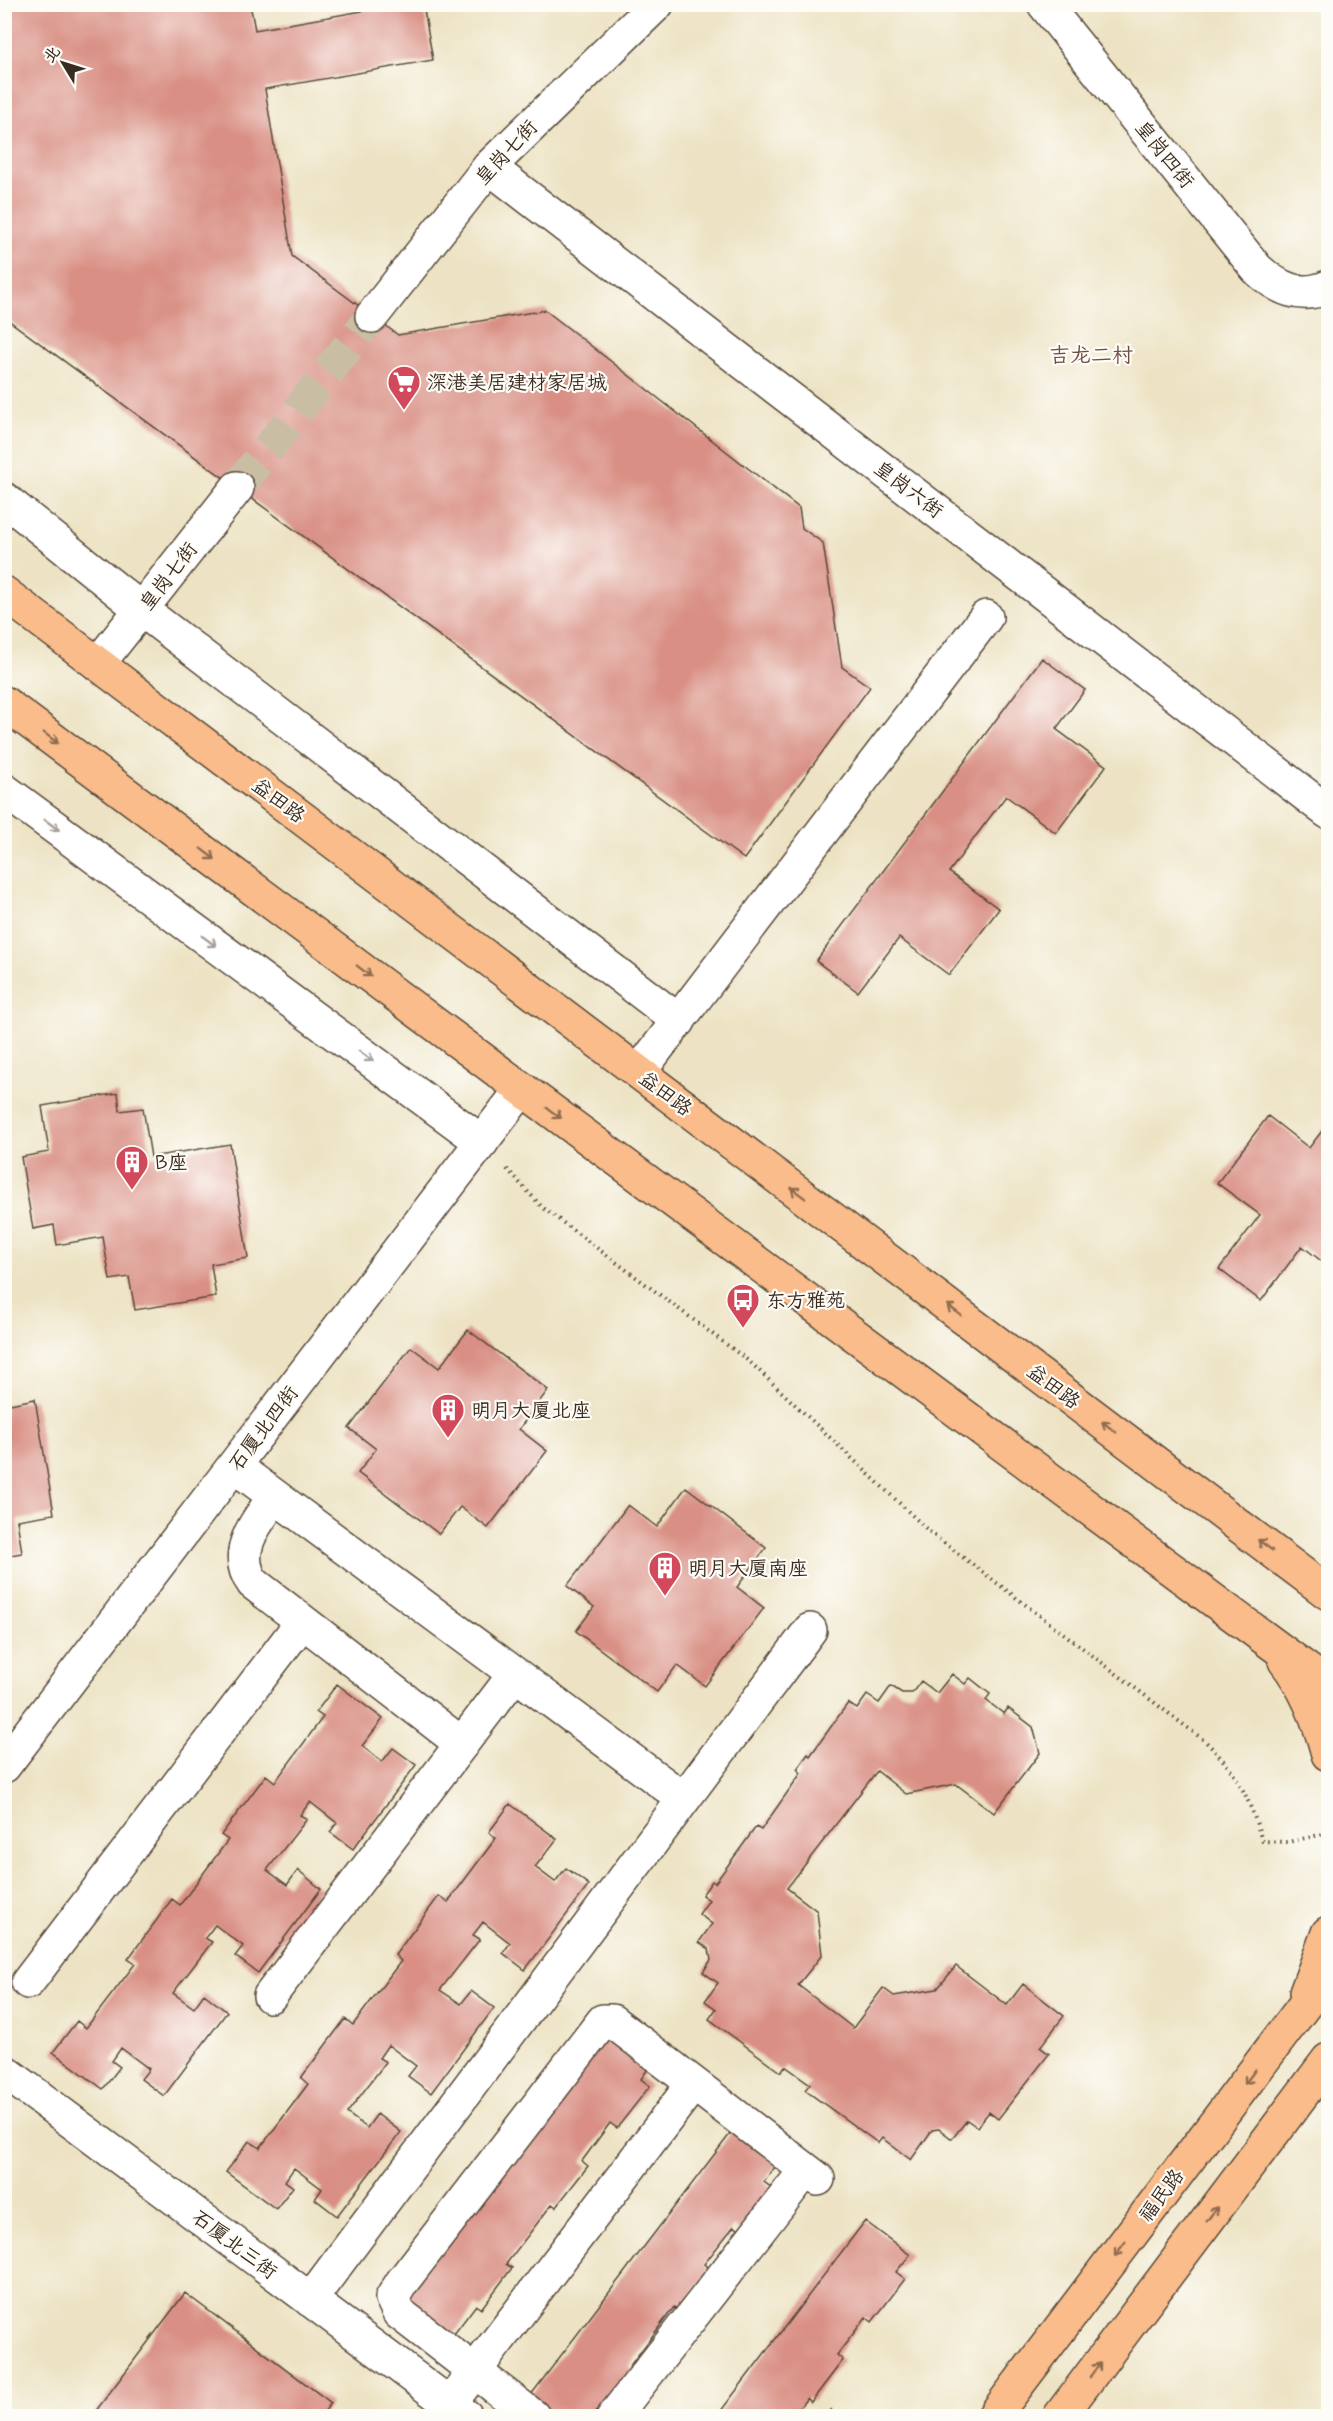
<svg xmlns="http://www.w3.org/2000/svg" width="1333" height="2421" font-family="Mynerve,'LXGW WenKai TC',sans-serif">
  <rect width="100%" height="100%" fill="#fdfcf7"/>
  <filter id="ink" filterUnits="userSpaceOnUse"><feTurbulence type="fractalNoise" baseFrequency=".0167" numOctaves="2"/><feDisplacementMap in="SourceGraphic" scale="12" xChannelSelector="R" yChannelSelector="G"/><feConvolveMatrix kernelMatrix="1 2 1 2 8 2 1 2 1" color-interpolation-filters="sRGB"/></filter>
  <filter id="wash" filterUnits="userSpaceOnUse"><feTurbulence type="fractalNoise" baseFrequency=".008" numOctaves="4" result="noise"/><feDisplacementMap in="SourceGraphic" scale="24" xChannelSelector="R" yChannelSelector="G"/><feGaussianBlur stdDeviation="1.35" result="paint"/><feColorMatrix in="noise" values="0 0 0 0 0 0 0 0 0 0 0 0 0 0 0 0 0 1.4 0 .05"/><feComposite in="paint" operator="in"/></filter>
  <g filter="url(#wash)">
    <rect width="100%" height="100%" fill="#ede3c4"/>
    <g id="blocks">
      <!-- building -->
      <path fill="#d98f84" d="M 4,4 L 250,4 L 255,30 L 402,4 L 423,4 L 433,60 L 265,89 L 292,256 L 398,335 L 545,310 L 799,508 L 802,528 L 823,543 L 842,667 L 870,687 L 744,859 L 4,317 Z
        M 1042,658 L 1085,690 L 1056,729 L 1106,766 L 1056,833 L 1006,796 L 978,833 L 949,872 L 999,909 L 949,975 L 899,938 L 858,992 L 816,961 Z
        M 118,1093 L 120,1111 L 143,1108 L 151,1157 L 230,1144 L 248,1258 L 211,1264 L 216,1297 L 135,1310 L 129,1277 L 110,1280 L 103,1237 L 57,1245 L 54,1225 L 33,1229 L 21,1157 L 49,1152 L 42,1106 Z
        M 1268,1116 L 1309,1148 L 1328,1123 L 1328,1266 L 1302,1246 L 1261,1301 L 1219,1269 L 1260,1215 L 1217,1183 Z
        M 468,1330 L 548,1390 L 519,1429 L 547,1451 L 488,1528 L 460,1507 L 439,1534 L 358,1473 L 376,1449 L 349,1428 L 411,1347 L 439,1368 Z
        M 35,1399 L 54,1514 L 17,1520 L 22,1553 L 5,1556 L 5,1405 Z
        M 686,1487 L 766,1548 L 737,1587 L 764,1608 L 705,1686 L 677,1665 L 657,1692 L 576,1631 L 594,1607 L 567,1586 L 628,1505 L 657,1527 Z
        M 952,1674 L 965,1684 L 970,1678 L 990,1694 L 986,1700 L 1004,1714 L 1008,1708 L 1033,1727 L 1040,1753 L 994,1813 L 956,1784 L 906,1794 L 877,1771 L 787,1888 L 817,1911 L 822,1955 L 798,1985 L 853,2028 L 883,1988 L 894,1996 L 937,1989 L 956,1966 L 1007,2005 L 1023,1984 L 1064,2016 L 1040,2047 L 1049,2054 L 998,2119 L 989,2112 L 977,2127 L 967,2120 L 952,2139 L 939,2129 L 932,2130 L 911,2160 L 882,2138 L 878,2143 L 805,2090 L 810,2084 L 785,2066 L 781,2072 L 709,2019 L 716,2009 L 705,2001 L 718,1983 L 703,1972 L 711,1960 L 709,1949 L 699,1942 L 712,1924 L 699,1914 L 709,1900 L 702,1895 L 712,1881 L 715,1883 L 756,1827 L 761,1830 L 801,1773 L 797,1769 L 808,1754 L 810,1756 L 848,1703 L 857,1709 L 867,1695 L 879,1703 L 891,1686 L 902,1693 L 912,1693 L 921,1681 L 937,1693 Z
        M 337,1684 L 383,1719 L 362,1746 L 382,1762 L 393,1748 L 416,1765 L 353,1849 L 330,1832 L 337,1823 L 310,1802 L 300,1815 L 307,1819 L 267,1870 L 287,1885 L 298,1870 L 321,1889 L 258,1973 L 235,1956 L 243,1946 L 215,1925 L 205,1938 L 212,1942 L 173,1993 L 194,2008 L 204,1994 L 227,2012 L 164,2096 L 141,2079 L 149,2069 L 121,2048 L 112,2061 L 120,2067 L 103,2089 L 53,2052 L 77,2021 L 86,2028 L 135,1964 L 128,1959 L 172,1899 L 180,1905 L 228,1840 L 221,1835 L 266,1775 L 275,1782 L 323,1717 L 316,1712 Z
        M 510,1804 L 557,1839 L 535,1867 L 555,1882 L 566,1868 L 589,1885 L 525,1970 L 503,1953 L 510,1943 L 483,1922 L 473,1935 L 480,1939 L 440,1990 L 461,2004 L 471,1991 L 494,2008 L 431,2093 L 408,2076 L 416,2066 L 388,2045 L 379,2058 L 386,2062 L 347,2113 L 367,2128 L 377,2114 L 401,2132 L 337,2216 L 315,2199 L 322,2189 L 294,2168 L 285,2181 L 293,2187 L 276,2209 L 226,2172 L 249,2141 L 260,2148 L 308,2084 L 301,2078 L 345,2019 L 353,2025 L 401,1961 L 395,1955 L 439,1896 L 448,1902 L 496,1838 L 489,1832 Z
        M 610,2027 L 654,2060 L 641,2079 L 650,2086 L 617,2128 L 610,2123 L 582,2161 L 588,2166 L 556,2207 L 552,2204 L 506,2264 L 512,2268 L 481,2309 L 476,2305 L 454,2334 L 404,2297 Z
        M 733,2130 L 777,2164 L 764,2182 L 772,2188 L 740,2231 L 734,2226 L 704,2264 L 711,2269 L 679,2311 L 674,2307 L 629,2367 L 635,2371 L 604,2412 L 598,2409 L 592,2416 L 549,2416 L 527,2400 Z
        M 865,2221 L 910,2255 L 896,2272 L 905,2279 L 872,2322 L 866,2317 L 837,2355 L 843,2360 L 811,2402 L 807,2398 L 793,2416 L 717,2416 Z
        M 185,2293 L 331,2403 L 321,2416 L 92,2416 Z"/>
    </g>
  </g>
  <g filter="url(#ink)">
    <use href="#blocks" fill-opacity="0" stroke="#564637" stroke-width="1.5"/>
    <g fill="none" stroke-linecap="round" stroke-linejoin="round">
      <!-- minor-tunnel -->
      <path stroke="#c9bea3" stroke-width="33" stroke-dasharray="33 16" stroke-linecap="butt" d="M 237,488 L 372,316"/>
      <!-- minor casing -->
      <g stroke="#564637" stroke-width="36">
        <path id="minor" d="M 1044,4 L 1257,269 C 1279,289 1300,299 1328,287
          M 489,167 L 1328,812
          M 372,316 L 489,167 L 657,4
          M 4,499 L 142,610 L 679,1021
          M 98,664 L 237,488
          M 4,790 L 482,1142
          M 639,1072 L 986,617
          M 234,1466 L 684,1799
          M 275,1497 C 256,1522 231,1553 253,1583 L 462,1744
          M 4,1766 L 522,1089
          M 28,1982 L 302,1622
          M 270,1996 L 515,1674
          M 4,2071 L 466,2416
          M 310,2300 L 810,1630
          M 461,2389 L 693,2084
          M 533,2416 L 399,2313 L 392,2298 L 402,2282 L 603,2021 L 612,2021 L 818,2179
          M 614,2416 L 806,2170"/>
      </g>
      <!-- major casing -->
      <g stroke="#564637" stroke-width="36">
        <path id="major" d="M 4,593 L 1328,1593
          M 4,703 L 522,1089 L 1328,1685
          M 1285,1661 C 1307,1689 1319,1720 1328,1754
          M 1306,1993 L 1328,1933
          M 994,2416 L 1328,1974
          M 1060,2416 L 1328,2060"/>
      </g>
      <!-- path -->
      <path stroke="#564637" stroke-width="4" stroke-dasharray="1.5 4.5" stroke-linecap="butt" d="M 507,1169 L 542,1207 L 750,1362 L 931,1533 L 1205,1741 C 1238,1773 1249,1797 1262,1841 L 1288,1842 L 1328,1833
        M 4,2150 L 11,2142
        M 830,2410 L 838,2416"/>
      <!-- minor -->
      <use href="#minor" stroke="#fff" stroke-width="33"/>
      <!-- major -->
      <use href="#major" stroke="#f9bc8a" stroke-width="33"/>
    </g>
    <!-- one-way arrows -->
    <defs><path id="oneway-shaft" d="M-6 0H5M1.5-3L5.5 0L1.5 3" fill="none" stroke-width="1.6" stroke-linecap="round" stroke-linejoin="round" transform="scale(1.5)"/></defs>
    <g stroke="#906c4f">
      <use href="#oneway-shaft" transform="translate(51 738) rotate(37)"/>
      <use href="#oneway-shaft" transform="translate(208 854) rotate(37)"/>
      <use href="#oneway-shaft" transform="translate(364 971) rotate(37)"/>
      <use href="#oneway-shaft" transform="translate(554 1113) rotate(36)"/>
      <use href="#oneway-shaft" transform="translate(798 1193) rotate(-143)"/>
      <use href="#oneway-shaft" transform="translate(954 1310) rotate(-143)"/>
      <use href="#oneway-shaft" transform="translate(1109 1427) rotate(-143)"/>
      <use href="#oneway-shaft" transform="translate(1265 1545) rotate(-143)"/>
      <use href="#oneway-shaft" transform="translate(1250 2077) rotate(127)"/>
      <use href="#oneway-shaft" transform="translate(1212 2214) rotate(-53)"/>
      <use href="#oneway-shaft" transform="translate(1120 2249) rotate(127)"/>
      <use href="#oneway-shaft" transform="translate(1095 2370) rotate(-53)"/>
    </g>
    <g stroke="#a79f9a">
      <use href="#oneway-shaft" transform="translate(52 825) rotate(36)"/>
      <use href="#oneway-shaft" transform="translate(209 941) rotate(36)"/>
      <use href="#oneway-shaft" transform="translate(366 1056) rotate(36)"/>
    </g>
  </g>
  <!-- icons -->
  <defs>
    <g id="supermarket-pin" transform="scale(1.725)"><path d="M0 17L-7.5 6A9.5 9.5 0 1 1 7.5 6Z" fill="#d1495b" stroke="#fdfcf7"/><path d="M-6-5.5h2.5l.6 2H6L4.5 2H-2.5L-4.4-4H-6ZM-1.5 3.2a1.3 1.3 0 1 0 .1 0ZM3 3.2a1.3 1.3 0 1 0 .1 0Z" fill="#fff"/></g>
    <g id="building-pin" transform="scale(1.725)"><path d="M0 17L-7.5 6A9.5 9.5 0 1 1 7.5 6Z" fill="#d1495b" stroke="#fdfcf7"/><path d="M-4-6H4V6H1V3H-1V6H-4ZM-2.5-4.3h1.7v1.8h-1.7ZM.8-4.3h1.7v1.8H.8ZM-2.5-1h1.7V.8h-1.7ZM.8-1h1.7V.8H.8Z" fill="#fff"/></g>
    <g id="bus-pin" transform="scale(1.725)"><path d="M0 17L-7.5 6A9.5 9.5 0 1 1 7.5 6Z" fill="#d1495b" stroke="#fdfcf7"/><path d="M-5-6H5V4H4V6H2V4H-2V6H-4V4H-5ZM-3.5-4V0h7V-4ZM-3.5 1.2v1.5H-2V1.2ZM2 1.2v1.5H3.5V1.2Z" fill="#fff"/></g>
  </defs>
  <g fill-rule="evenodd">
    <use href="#supermarket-pin" x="404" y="382"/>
    <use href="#building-pin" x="132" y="1162"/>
    <use href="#bus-pin" x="743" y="1300"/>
    <use href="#building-pin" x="448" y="1410"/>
    <use href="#building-pin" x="665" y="1568"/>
  </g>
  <g text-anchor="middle" stroke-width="4.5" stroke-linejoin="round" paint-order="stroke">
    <!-- street labels -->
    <g font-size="20" fill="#3b2a1e" stroke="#fdfcf7">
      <text transform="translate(506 152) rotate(-47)" y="7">皇岗七街</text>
      <text transform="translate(1165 154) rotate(51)" y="7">皇岗四街</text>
      <text transform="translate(909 489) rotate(37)" y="7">皇岗六街</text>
      <text transform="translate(168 576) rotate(-52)" y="7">皇岗七街</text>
      <text transform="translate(279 800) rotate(37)" y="7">益田路</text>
      <text transform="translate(666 1093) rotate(37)" y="7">益田路</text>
      <text transform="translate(1054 1386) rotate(37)" y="7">益田路</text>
      <text transform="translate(263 1428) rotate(-53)" y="7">石厦北四街</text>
      <text transform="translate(1161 2195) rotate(-53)" y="7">福民路</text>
      <text transform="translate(235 2244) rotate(37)" y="7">石厦北三街</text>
    </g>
    <!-- poi labels -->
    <g font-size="20" fill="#3b2a1e" stroke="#fdfcf7" text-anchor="start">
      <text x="427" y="389">深港美居建材家居城</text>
      <text x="155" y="1169">B座</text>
      <text x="766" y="1307">东方雅苑</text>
      <text x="471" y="1417">明月大厦北座</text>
      <text x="688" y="1575">明月大厦南座</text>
    </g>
    <!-- neighbourhood labels -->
    <g font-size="21" fill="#724d42" stroke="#fdfcf7">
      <text x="1091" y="362">吉龙二村</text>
    </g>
  </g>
  <!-- margin -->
  <rect width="1333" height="2421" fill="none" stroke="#fdfcf7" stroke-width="24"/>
  <!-- north arrow -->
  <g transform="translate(63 63) rotate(308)" stroke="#fdfcf7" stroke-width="4.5" paint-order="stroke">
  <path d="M0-4.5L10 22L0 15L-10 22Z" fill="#3b2a1e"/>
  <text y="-9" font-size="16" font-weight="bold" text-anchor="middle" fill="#3b2a1e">北</text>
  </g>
</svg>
